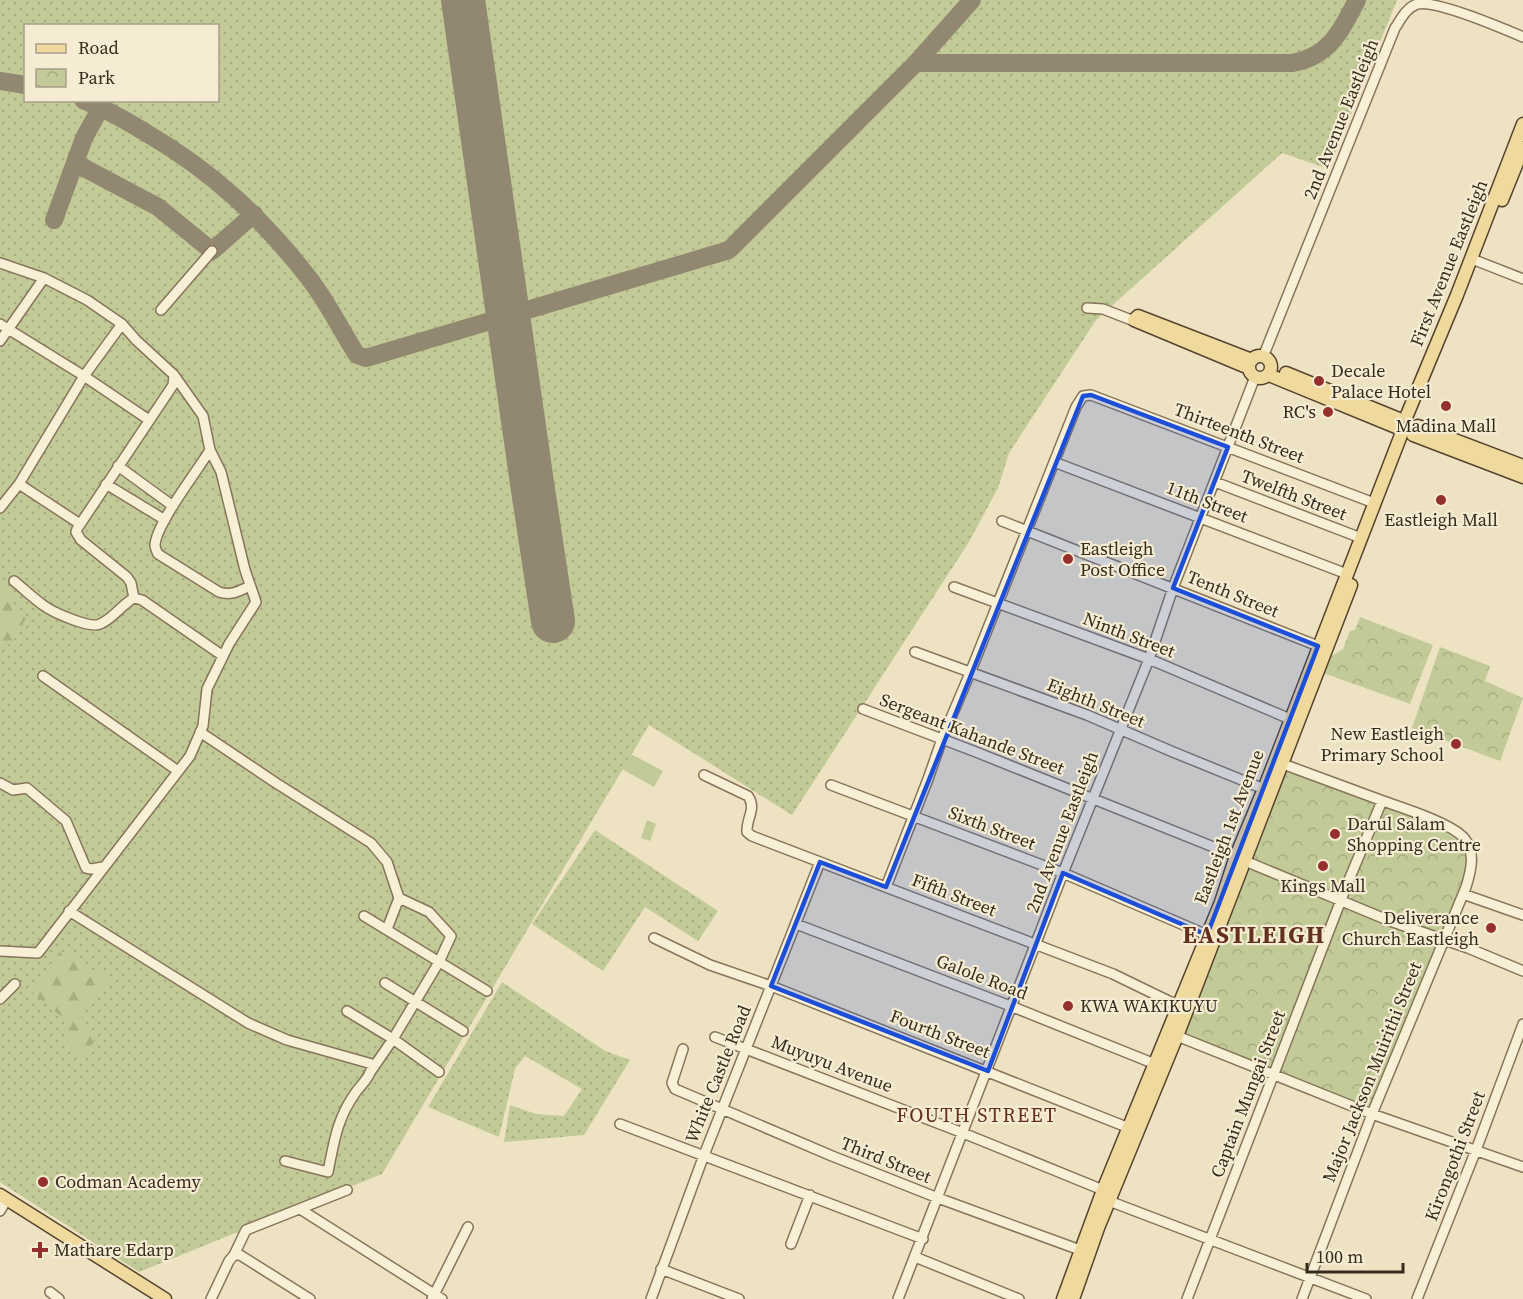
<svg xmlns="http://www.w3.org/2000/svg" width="1523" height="1299" font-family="'Source Serif 4',serif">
  <defs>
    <pattern id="grass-dots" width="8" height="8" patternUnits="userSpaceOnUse" patternTransform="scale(1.5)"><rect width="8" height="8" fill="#c2cb97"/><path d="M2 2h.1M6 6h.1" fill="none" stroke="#a7ae82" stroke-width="1.8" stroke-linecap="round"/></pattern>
    <pattern id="forest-firs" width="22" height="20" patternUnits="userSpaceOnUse" patternTransform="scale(1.5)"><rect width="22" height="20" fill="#c2cb97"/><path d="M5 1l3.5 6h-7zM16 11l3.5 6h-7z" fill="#a7ae82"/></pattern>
    <pattern id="park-crowns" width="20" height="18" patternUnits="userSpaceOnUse" patternTransform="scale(1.5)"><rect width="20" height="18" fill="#c2cb97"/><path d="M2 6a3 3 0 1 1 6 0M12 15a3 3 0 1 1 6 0" fill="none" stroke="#a7ae82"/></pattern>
  </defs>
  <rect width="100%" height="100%" fill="#ede3c3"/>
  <!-- grass -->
  <path fill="url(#grass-dots)" fill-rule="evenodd" d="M 0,0 L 1397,0 L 1329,169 L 1282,153 L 1096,320 L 1009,453 L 998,488 L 969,542 L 792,815 L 649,725 L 382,1174 L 139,1272 L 0,1182 ZM 26,26 L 218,26 L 218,100 L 26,100 Z
    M 595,830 L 718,911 L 698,941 L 645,907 L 603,971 L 532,924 Z
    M 502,982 L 605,1051 L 630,1060 L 584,1135 L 504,1142 L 510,1105 L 536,1114 L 564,1116 L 582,1089 L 525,1056 L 515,1069 L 499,1137 L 428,1107 Z"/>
  <!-- forest -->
  <path fill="url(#forest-firs)" d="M 0,578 L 5,579 L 11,600 L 26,618 L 11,645 L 0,641 Z
    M 60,951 L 109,979 L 81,1018 L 94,1042 L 80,1059 L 66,1037 L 69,1023 L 32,992 Z"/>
  <!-- park -->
  <path fill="url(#park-crowns)" d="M 1360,617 L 1433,645 L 1410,704 L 1323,673 L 1328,658 L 1343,649 L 1350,631 L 1355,630 Z
    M 1440,647 L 1490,666 L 1485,681 L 1523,698 L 1500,761 L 1412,728 Z
    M 1283,764 L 1436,822 L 1468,845 L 1469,876 L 1372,1114 L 1177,1036 Z"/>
  <!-- garden -->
  <path fill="#c2cb97" d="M 631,754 L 663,771 L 654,787 L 622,769 Z
    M 647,820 L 656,824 L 650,841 L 641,838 Z"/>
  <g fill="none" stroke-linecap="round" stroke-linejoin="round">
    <!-- taxiway -->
    <path stroke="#928770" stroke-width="18" d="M 916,63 L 1292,63 C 1329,57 1341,31 1357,0
      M 0,81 L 26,85
      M 83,100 C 106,109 127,121 148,134 C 213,172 262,218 308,277 C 327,301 341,330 357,355 L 366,358 L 729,250 L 916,63 L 972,0
      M 75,163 L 158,207 L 212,251 L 254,214
      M 54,220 L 84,138 L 101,107"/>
    <!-- runway -->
    <path stroke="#928770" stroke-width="44" d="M 463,0 L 532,483 L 553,621"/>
    <!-- minor casing -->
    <g stroke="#87745a" stroke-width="12">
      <path id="minor" d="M 1477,261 L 1523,279
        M 0,263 L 44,278 L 87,300 L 122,324 L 136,340 L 174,375 L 203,416 L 210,450 L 221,472 L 245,570 L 256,602 L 229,644 L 207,689 L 203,726 L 190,756 L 38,953 L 0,951
        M 1087,308 L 1103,309 L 1134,321
        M 161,310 L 212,251
        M 0,324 L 84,376 L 149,420
        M 0,341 L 44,278
        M 1263,357 L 1395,28 C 1401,19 1406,8 1417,4 C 1436,0 1502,28 1523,37
        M 210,450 C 198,470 156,524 155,545 C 155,548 156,550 158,554 L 219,592 C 231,596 239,591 250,586
        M 1054,462 L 1347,574
        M 118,466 L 173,506
        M 1215,482 L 1361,538
        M 19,484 L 80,524
        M 106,484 L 165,520
        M 0,508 L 19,484 L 84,376 L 122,324
        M 1002,521 L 1318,646
        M 14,581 C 24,589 33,598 43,605 C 52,612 90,629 100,624 C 113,619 121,605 134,598 L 142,600 L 223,656
        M 954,587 L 1149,659 L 1290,719
        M 134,598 L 131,583 L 127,577 L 81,540 L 76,532 L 77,529 L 173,385 L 174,375
        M 915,652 L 1087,715 L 1173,752 L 1264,789
        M 43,676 L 178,771
        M 863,709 L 976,752 L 1236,856
        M 200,732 L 276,783 L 371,843 L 387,862 L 399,898 L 387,929
        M 1283,764 C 1316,776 1350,789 1383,801 C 1403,808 1451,823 1464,838 C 1476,852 1471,871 1466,887 L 1372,1114 L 1302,1299
        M 704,775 L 748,796 C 757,809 746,818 747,832 L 752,836 L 1113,974 L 1179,1006
        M 0,783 L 13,790 L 27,788 L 66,821 L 86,868 L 91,869 L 103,867
        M 831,785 L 1063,873 L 1207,935
        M 1245,861 L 1390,921 L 1468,948 L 1523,971
        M 886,887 L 928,779 L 942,739 L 970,673 L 1076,407 L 1083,396 L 1091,395 L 1374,503
        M 1463,894 L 1523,915
        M 69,911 L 248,1023 L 287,1040 L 372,1064 C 372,1075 362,1084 356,1092 C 337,1118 334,1142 328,1172 L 285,1161
        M 364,916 L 487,991
        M 796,924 L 1013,1007 L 1155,1064
        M 654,938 L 710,965 L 771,986 L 1129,1128
        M 385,983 L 463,1031
        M 0,999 L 15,984
        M 347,1011 L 393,1039 L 439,1072
        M 1177,1036 L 1372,1114 L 1523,1167
        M 715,1037 L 963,1133 L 1103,1190
        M 683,1049 L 672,1083 L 675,1089 L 832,1156 L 938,1198 L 1080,1250
        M 371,1071 L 393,1039 L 439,962 L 451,936 L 429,912 L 399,898
        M 620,1124 L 923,1239
        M 1109,1201 L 1366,1299
        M 300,1209 L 442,1299
        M 0,1211 L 7,1199
        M 791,1244 L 810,1195
        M 234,1255 L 246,1230 L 347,1190
        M 915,1257 L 1019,1299
        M 661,1269 L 739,1299
        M 50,1292 L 59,1299
        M 211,1299 L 229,1261 L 234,1255 L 240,1255 L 310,1299
        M 432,1299 L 468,1227
        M 651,1299 L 704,1155 L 820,862
        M 898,1299 L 1063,873 L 1149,659 L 1173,588 L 1255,377
        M 1187,1299 L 1346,887 L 1382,801
        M 1417,1299 L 1476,1150 L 1523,1024"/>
    </g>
    <!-- major casing -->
    <g stroke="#55422f" stroke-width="15">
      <path id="major" d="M 1502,200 L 1523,148
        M1249 367a11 11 0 1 1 22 0a11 11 0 1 1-22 0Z
        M 1249,368 L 1134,320 L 1138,316 L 1252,360
        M 1286,373 L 1399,419
        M 1269,375 L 1396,427
        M 1407,415 L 1457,295 L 1523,124
        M 1418,426 L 1523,466
        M 1413,435 L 1523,477
        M 0,1195 L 165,1299
        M 1063,1299 L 1103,1190 L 1221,902 L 1236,856 L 1264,789 L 1401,435
        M 1073,1299 L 1098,1228 L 1177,1036 L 1351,585"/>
    </g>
    <!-- minor -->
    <use href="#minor" stroke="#f8f0d6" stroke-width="9"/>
    <!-- major -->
    <use href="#major" stroke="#f0d99c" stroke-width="12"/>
  </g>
  <!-- marked area -->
  <path fill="#1d4ed8" fill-opacity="0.2" stroke="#1d4ed8" stroke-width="4.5" stroke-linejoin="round" d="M 1091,395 L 1228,447 L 1173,588 L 1318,646 L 1207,935 L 1063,873 L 988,1071 L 771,986 L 820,862 L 886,887 L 1083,396 Z"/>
  <!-- markers -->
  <g fill="#95302c" stroke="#f5ecd3" stroke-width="2">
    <circle cx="1319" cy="381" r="6"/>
    <circle cx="1446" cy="406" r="6"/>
    <circle cx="1328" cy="412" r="6"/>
    <circle cx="1441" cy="500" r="6"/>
    <circle cx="1068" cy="559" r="6"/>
    <circle cx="1456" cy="744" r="6"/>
    <circle cx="1335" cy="834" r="6"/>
    <circle cx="1323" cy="866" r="6"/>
    <circle cx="1491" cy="928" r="6"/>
    <circle cx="1068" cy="1006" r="6"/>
    <circle cx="43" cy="1182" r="6"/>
    <path d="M37 1241h6v6h6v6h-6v6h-6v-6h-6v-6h6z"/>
  </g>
  <g text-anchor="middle" stroke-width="4.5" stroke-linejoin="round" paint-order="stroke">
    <!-- street labels -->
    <g font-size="18" fill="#372b1e" stroke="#f5ecd3">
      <text transform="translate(1341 119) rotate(-68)" y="6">2nd Avenue Eastleigh</text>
      <text transform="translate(1449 263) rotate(-68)" y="6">First Avenue Eastleigh</text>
      <text transform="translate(1239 433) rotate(21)" y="6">Thirteenth Street</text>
      <text transform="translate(1294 495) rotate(21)" y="6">Twelfth Street</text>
      <text transform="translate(1207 502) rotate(21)" y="6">11th Street</text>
      <text transform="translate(1233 594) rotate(22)" y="6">Tenth Street</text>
      <text transform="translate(1129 635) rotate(21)" y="6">Ninth Street</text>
      <text transform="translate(1096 703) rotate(22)" y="6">Eighth Street</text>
      <text transform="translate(972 734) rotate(21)" y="6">Sergeant Kahande Street</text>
      <text transform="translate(1229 827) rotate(-69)" y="6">Eastleigh 1st Avenue</text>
      <text transform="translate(992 828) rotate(21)" y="6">Sixth Street</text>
      <text transform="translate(1062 832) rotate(-69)" y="6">2nd Avenue Eastleigh</text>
      <text transform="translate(954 895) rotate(21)" y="6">Fifth Street</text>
      <text transform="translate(982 977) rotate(21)" y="6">Galole Road</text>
      <text transform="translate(940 1034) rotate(21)" y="6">Fourth Street</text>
      <text transform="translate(832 1064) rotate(21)" y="6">Muyuyu Avenue</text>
      <text transform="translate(1372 1072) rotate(-68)" y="6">Major Jackson Muirithi Street</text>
      <text transform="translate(718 1074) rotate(-68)" y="6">White Castle Road</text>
      <text transform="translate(1248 1094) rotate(-69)" y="6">Captain Mungai Street</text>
      <text transform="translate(1455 1156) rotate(-69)" y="6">Kirongothi Street</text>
      <text transform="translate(886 1160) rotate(22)" y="6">Third Street</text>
    </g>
    <!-- poi labels -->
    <g font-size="18" fill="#372b1e" stroke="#f5ecd3" text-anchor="start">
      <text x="1331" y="377">Decale<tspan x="1331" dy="21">Palace Hotel</tspan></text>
      <text x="1316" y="418" text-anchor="end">RC's</text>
      <text x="1446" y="432" text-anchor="middle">Madina Mall</text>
      <text x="1441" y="526" text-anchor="middle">Eastleigh Mall</text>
      <text x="1080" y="555">Eastleigh<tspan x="1080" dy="21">Post Office</tspan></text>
      <text x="1444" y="740" text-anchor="end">New Eastleigh<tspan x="1444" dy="21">Primary School</tspan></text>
      <text x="1347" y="830">Darul Salam<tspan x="1347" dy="21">Shopping Centre</tspan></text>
      <text x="1323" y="892" text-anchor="middle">Kings Mall</text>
      <text x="1479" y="924" text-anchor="end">Deliverance<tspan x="1479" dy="21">Church Eastleigh</tspan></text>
      <text x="1080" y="1012">KWA WAKIKUYU</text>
      <text x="55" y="1188">Codman Academy</text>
      <text x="54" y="1256">Mathare Edarp</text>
    </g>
    <!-- neighbourhood labels -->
    <g font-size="20" letter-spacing="1.5" fill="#63301e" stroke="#f5ecd3">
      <text x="977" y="1122">FOUTH STREET</text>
    </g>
    <!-- district labels -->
    <g font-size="24" font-weight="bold" letter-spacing="1.5" fill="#63301e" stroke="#f5ecd3">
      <text x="1254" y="943">EASTLEIGH</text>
    </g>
  </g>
  <!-- legend -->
  <rect x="24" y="24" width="195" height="78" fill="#f5ecd3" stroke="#a99f8b" stroke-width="1.5"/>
  <rect x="36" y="44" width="30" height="9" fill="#f0d99c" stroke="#a99f8b" stroke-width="1.5"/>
  <text x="78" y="54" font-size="18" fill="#372b1e">Road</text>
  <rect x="36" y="69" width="30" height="18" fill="url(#park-crowns)" stroke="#a99f8b" stroke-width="1.5"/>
  <text x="78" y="84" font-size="18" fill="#372b1e">Park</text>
  <!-- scale -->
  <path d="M1307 1263v9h96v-9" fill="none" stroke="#372b1e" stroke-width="3"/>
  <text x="1316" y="1263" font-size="18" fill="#372b1e" stroke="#f5ecd3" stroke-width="4.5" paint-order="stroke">100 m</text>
</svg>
